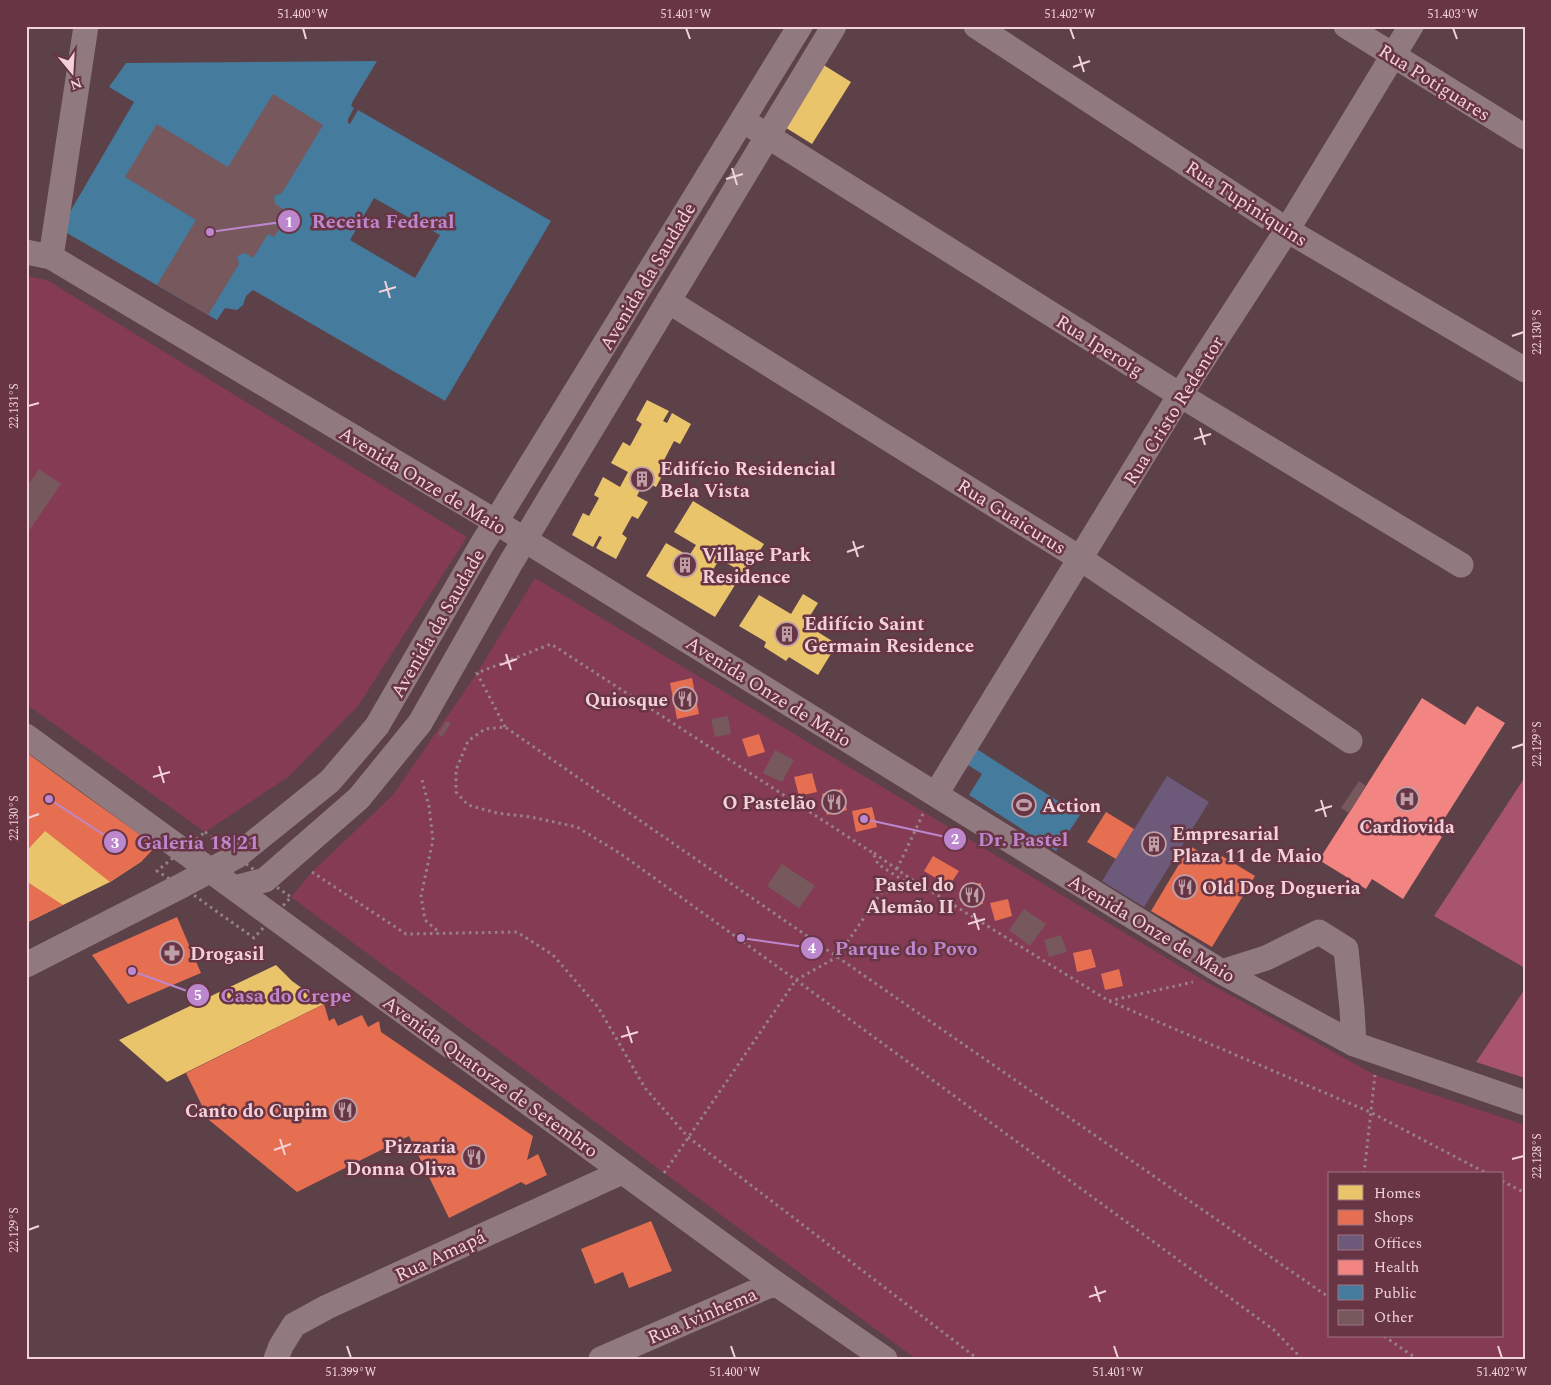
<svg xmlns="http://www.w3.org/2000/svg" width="1551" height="1385" font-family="Spectral,serif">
  <rect width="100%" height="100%" fill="#5c4149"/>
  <!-- green -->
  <path fill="#853b53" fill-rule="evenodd" d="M 26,276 L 47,280 L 467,537 L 358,706 L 288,777 L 205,832 L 26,704 Z
    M 535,578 L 1203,980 L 1375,1075 L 1525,1125 L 1525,1359 L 916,1359 L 291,897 L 312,872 L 393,795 L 477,673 ZM 1330,1174 L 1502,1174 L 1502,1336 L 1330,1336 Z"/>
  <!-- forest -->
  <path fill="#a9546e" d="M 1525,777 L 1525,968 L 1434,916 Z
    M 1525,989 L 1525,1078 L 1476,1062 Z"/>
  <!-- homes -->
  <path fill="#e9c46a" d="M 822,64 L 851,82 L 812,144 L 783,126 Z
    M 647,400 L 669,411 L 663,421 L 667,423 L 672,413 L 691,424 L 680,444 L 674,441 L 662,464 L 667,467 L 656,487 L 644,481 L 637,496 L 648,502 L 638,519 L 632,516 L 622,534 L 627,538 L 616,559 L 596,548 L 602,537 L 599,536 L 593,547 L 572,535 L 583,513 L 589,516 L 599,498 L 594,495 L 603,477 L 620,487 L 628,472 L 611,463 L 623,442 L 630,446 L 642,424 L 636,420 Z
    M 693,501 L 764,544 L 745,574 L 720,559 L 712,571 L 735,585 L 715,617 L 646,576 L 666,543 L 689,556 L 696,545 L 674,532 Z
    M 803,594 L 818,603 L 805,624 L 837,644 L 818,675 L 789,657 L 786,661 L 764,647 L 766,642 L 739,626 L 759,595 L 791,614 Z
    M 66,808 L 142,861 L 110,882 L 26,923 L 26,851 Z
    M 276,965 L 292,981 L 324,1004 L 167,1082 L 119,1040 Z"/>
  <!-- shops -->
  <path fill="#e76f51" d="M 692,678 L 699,714 L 677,719 L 670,683 Z
    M 759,734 L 765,752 L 748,757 L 742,739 Z
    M 26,752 L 79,791 L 156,846 L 142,861 L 110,882 L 45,831 L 26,851 Z
    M 812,773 L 817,792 L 799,796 L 794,777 Z
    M 842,789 L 847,810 L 827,815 L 822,794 Z
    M 872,807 L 877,827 L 856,832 L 852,811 Z
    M 1106,812 L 1134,829 L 1116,859 L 1087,842 Z
    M 1190,846 L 1218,863 L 1222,856 L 1255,876 L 1212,947 L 1151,911 Z
    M 933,856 L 959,871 L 949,886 L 924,871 Z
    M 26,881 L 63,905 L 26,923 Z
    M 981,883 L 983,904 L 964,906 L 962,886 Z
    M 1008,899 L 1012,916 L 995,921 L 990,903 Z
    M 177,917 L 201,973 L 128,1004 L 92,955 Z
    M 1091,949 L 1096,967 L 1077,972 L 1073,953 Z
    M 1119,969 L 1123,986 L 1105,990 L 1101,974 Z
    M 324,1004 L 329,1021 L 334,1018 L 338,1026 L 362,1015 L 368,1027 L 379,1021 L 381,1032 L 533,1136 L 527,1160 L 538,1154 L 547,1175 L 526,1185 L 521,1182 L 449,1218 L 409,1136 L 297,1192 L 209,1120 L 186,1073 Z
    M 651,1221 L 672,1271 L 629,1288 L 623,1272 L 595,1284 L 581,1249 Z"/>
  <!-- offices -->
  <path fill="#6d597a" d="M 1167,776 L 1209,802 L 1144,907 L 1102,881 Z"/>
  <!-- health -->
  <path fill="#f28482" d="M 1422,698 L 1465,725 L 1477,706 L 1505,723 L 1436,832 L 1442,837 L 1403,899 L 1372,879 L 1366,889 L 1319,860 Z"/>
  <!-- public -->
  <path fill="#457b9d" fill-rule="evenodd" d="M 377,61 L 353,101 L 351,106 L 354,108 L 348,119 L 348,123 L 350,124 L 358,110 L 551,221 L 445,401 L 253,290 L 246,296 L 243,305 L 237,310 L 225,308 L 217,320 L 60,229 L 134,102 L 109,87 L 126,63 ZM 374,198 L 440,235 L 415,278 L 350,240 Z
    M 975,748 L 1080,815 L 1056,851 L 969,795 L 982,774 L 965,763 Z"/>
  <!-- building -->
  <path fill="#77585d" d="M 273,94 L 323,125 L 282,193 L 274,196 L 275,204 L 283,209 L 274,224 L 280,228 L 274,237 L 268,234 L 253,258 L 245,253 L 237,256 L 239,264 L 208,315 L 157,285 L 196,220 L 125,177 L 157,124 L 228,167 Z
    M 39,469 L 61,484 L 28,532 L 26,531 L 26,488 Z
    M 728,716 L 731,734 L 715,737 L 711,719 Z
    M 446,721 L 451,723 L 442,737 L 438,734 Z
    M 775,750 L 794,760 L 782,782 L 763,773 Z
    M 1359,781 L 1366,786 L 1349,813 L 1341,808 Z
    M 782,864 L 815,886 L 799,908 L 767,886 Z
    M 1024,909 L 1046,924 L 1030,946 L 1009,930 Z
    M 1061,935 L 1067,952 L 1049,957 L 1044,940 Z"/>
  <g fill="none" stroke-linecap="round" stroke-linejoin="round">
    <!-- path -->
    <path stroke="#968287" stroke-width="3" stroke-dasharray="2.5 4" stroke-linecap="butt" d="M 505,727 L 477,673 L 551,644 L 873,853 L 878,864 L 904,881 L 921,885 L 1109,1001 L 1370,1112 L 1488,1174
      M 422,780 L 429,806 L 433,840 L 421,896 L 425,920 L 440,933
      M 205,832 C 234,853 261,877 291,897 L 254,938 L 181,886 L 157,871 Z
      M 874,853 L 918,884
      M 897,869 L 923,814
      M 312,872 L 406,934 L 517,932 L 553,955 L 598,1007 L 645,1088 L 688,1137 L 978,1359
      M 1109,1001 L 1193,982
      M 664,1173 L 796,980 L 837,957 L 881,893 L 918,886
      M 1364,1174 L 1375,1075
      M 1502,1181 L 1525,1193
      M 1384,1336 L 1417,1359
      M 1302,1359 L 1274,1330 L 796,980 L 621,854 L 577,827 L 531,817 L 497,813 L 468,805 L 456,792 L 456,770 L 468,741 L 485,729 L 505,727 L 1330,1298"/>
    <!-- minor -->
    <path stroke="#907a80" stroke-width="25" d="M 976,26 L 1287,230 L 1525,370
      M 1346,26 L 1525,137
      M 755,128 L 1180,395 L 1461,565
      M 26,252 L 51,257 L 496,522 L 1222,972 L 1354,1044 L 1525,1103
      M 51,257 L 86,26
      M 668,301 L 1081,559 L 1350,741
      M 26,736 L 775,1283 L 885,1359
      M 936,794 L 1180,395 L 1287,230 L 1411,26
      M 234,888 L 265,880 L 359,798 L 420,723 L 510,564 L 834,26
      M 26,965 L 181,886 L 237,856 L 330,781 L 377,726 L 481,546 L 800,26
      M 1222,972 L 1266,958 L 1319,932 L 1346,949 L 1352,1009 L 1354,1044
      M 276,1359 L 281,1346 L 294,1325 L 327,1307 L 622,1172
      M 601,1359 L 775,1283"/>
  </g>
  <!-- ticks -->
  <path fill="none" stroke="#f2d2d9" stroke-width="2" d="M 303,28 L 306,39M 686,28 L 690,39M 1070,28 L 1074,39M 1453,28 L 1457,39M 1079,56 L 1084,72M 1073,67 L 1090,61M 732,168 L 737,185M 726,179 L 743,174M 385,281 L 390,298M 379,292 L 396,287M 1512,336 L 1524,332M 28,406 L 39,403M 1200,428 L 1205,445M 1194,439 L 1211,434M 853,541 L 858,557M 847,552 L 864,546M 506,654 L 511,670M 500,665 L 517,659M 1512,748 L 1524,744M 159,766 L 164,783M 153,777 L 170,772M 1321,800 L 1326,817M 1315,811 L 1332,806M 28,818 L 39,814M 974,913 L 979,930M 968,924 L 985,919M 627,1026 L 632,1043M 621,1037 L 638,1032M 280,1139 L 285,1155M 274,1150 L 291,1144M 1512,1159 L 1524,1156M 28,1230 L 39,1226M 1095,1286 L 1100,1302M 1089,1297 L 1106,1291M 347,1346 L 351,1358M 731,1346 L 735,1358M 1114,1346 L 1118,1358M 1498,1346 L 1502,1358"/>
  <!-- icons -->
  <defs>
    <g id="building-ring" transform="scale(1.25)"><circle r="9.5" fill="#683544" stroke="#be9fa7" stroke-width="1.5"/><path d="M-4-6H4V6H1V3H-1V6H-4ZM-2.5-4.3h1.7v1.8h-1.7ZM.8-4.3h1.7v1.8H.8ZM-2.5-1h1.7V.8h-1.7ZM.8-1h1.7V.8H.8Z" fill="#be9fa7"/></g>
    <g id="restaurant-ring" transform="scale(1.25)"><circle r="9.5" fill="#683544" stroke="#be9fa7" stroke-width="1.5"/><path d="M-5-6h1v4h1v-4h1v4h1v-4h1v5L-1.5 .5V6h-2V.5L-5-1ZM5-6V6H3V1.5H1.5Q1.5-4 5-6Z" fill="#be9fa7"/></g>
    <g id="hospital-ring" transform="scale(1.25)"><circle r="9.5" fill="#683544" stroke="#be9fa7" stroke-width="1.5"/><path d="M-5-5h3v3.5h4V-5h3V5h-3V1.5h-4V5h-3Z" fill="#be9fa7"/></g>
    <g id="stadium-ring" transform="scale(1.25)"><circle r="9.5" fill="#683544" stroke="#be9fa7" stroke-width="1.5"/><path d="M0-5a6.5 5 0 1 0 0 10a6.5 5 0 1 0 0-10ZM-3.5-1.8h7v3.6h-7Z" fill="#be9fa7"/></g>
    <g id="pharmacy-ring" transform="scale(1.25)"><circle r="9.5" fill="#683544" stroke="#be9fa7" stroke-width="1.5"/><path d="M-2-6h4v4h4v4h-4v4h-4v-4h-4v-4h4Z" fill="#be9fa7"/></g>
  </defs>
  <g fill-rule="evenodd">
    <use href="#building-ring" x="642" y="479"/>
    <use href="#building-ring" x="685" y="565"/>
    <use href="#building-ring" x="787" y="634"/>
    <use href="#restaurant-ring" x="685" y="699"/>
    <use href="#hospital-ring" x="1407" y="799"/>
    <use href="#restaurant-ring" x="834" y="802"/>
    <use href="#stadium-ring" x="1024" y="805"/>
    <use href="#building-ring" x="1154" y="844"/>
    <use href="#restaurant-ring" x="1185" y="887"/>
    <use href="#restaurant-ring" x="972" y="895"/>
    <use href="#pharmacy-ring" x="172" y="953"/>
    <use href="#restaurant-ring" x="345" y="1110"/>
    <use href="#restaurant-ring" x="474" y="1157"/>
  </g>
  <g text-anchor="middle" stroke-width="5" stroke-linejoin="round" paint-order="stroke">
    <!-- street labels -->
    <g font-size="19" fill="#f2d2d9" stroke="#683544">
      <text transform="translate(1435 82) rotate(32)" y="7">Rua Potiguares</text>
      <text transform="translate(1247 203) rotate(33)" y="7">Rua Tupiniquins</text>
      <text transform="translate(647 276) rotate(-59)" y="7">Avenida da Saudade</text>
      <text transform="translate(1100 345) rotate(32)" y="7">Rua Iperoig</text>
      <text transform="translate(1173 410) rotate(-58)" y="7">Rua Cristo Redentor</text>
      <text transform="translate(423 480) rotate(31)" y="7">Avenida Onze de Maio</text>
      <text transform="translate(1012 516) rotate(32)" y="7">Rua Guaicurus</text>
      <text transform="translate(437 623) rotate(-60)" y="7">Avenida da Saudade</text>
      <text transform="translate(769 691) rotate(32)" y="7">Avenida Onze de Maio</text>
      <text transform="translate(1152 928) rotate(31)" y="7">Avenida Onze de Maio</text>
      <text transform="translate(491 1076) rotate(36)" y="7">Avenida Quatorze de Setembro</text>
      <text transform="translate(440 1255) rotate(-25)" y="7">Rua Amapá</text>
      <text transform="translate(702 1315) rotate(-23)" y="7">Rua Ivinhema</text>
    </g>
    <!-- poi labels -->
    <g font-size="19" font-weight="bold" fill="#f2d2d9" stroke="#683544" text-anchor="start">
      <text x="660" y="475">Edifício Residencial<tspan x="660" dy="22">Bela Vista</tspan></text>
      <text x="702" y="561">Village Park<tspan x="702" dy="22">Residence</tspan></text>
      <text x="804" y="630">Edifício Saint<tspan x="804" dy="22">Germain Residence</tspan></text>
      <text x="668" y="706" text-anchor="end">Quiosque</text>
      <text x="816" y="809" text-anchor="end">O Pastelão</text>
      <text x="1042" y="812">Action</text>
      <text x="1407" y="833" text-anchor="middle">Cardiovida</text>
      <text x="1172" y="840">Empresarial<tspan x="1172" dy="22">Plaza 11 de Maio</tspan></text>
      <text x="954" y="891" text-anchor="end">Pastel do<tspan x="954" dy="22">Alemão II</tspan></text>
      <text x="1202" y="894">Old Dog Dogueria</text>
      <text x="190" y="960">Drogasil</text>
      <text x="328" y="1117" text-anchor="end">Canto do Cupim</text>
      <text x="456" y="1153" text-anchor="end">Pizzaria<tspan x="456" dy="22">Donna Oliva</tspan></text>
    </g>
  </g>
  <!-- callouts -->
  <path fill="none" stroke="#bc87cd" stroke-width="2" d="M210 232L289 221M864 819L955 839M49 799L115 842M741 938L812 948M132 971L198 995"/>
  <g fill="#bc87cd" stroke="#683544" stroke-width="2">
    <circle cx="210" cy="232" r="5"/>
    <circle cx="864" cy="819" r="5"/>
    <circle cx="49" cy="799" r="5"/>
    <circle cx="741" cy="938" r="5"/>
    <circle cx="132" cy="971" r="5"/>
    <circle cx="289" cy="221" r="12"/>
    <circle cx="955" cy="839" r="12"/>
    <circle cx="115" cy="842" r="12"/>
    <circle cx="812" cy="948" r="12"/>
    <circle cx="198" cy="995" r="12"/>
  </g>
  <g font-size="15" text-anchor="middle" font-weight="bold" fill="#fff">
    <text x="289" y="227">1</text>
    <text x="955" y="844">2</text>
    <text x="115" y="848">3</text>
    <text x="812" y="953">4</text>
    <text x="198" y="1000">5</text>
  </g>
  <g font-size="20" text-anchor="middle" font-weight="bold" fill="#bc87cd" stroke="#683544" stroke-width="5" stroke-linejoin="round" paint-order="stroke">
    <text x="383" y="228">Receita Federal</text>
    <text x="1023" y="846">Dr. Pastel</text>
    <text x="198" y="849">Galeria 18|21</text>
    <text x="906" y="955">Parque do Povo</text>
    <text x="286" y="1002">Casa do Crepe</text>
  </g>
  <!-- border -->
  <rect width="1551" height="1385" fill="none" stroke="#683544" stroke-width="55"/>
  <!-- legend -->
  <rect x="1328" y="1172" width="175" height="165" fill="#683544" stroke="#9f7480"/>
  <rect x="1338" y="1185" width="25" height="15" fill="#e9c46a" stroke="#9f7480"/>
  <text x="1374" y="1198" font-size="15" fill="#f2d2d9">Homes</text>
  <rect x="1338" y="1210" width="25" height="15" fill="#e76f51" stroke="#9f7480"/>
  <text x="1374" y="1222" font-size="15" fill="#f2d2d9">Shops</text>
  <rect x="1338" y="1235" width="25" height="15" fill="#6d597a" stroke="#9f7480"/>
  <text x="1374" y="1248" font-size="15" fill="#f2d2d9">Offices</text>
  <rect x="1338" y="1260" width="25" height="15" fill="#f28482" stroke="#9f7480"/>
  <text x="1374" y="1272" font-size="15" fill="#f2d2d9">Health</text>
  <rect x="1338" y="1285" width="25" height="15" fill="#457b9d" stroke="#9f7480"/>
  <text x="1374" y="1298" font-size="15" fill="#f2d2d9">Public</text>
  <rect x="1338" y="1310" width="25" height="15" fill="#77585d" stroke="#9f7480"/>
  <text x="1374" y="1322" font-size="15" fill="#f2d2d9">Other</text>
  <!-- north arrow -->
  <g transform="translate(72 72) rotate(162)" stroke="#683544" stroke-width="4" paint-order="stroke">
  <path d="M0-4L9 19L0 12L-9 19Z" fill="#f2d2d9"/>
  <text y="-8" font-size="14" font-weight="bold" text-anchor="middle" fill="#f2d2d9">N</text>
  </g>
  <rect x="28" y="28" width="1496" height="1330" fill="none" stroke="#f2d2d9" stroke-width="2"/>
  <g font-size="12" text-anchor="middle" fill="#f2d2d9">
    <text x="303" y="18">51.400°W</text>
    <text x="686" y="18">51.401°W</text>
    <text x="1070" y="18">51.402°W</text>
    <text x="1453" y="18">51.403°W</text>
    <text transform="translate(1537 332) rotate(-90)" y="4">22.130°S</text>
    <text transform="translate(14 406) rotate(-90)" y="4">22.131°S</text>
    <text transform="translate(1537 744) rotate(-90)" y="4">22.129°S</text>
    <text transform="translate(14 818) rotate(-90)" y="4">22.130°S</text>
    <text transform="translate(1537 1156) rotate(-90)" y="4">22.128°S</text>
    <text transform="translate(14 1230) rotate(-90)" y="4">22.129°S</text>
    <text x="351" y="1376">51.399°W</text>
    <text x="735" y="1376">51.400°W</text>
    <text x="1118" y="1376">51.401°W</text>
    <text x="1502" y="1376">51.402°W</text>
  </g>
</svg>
